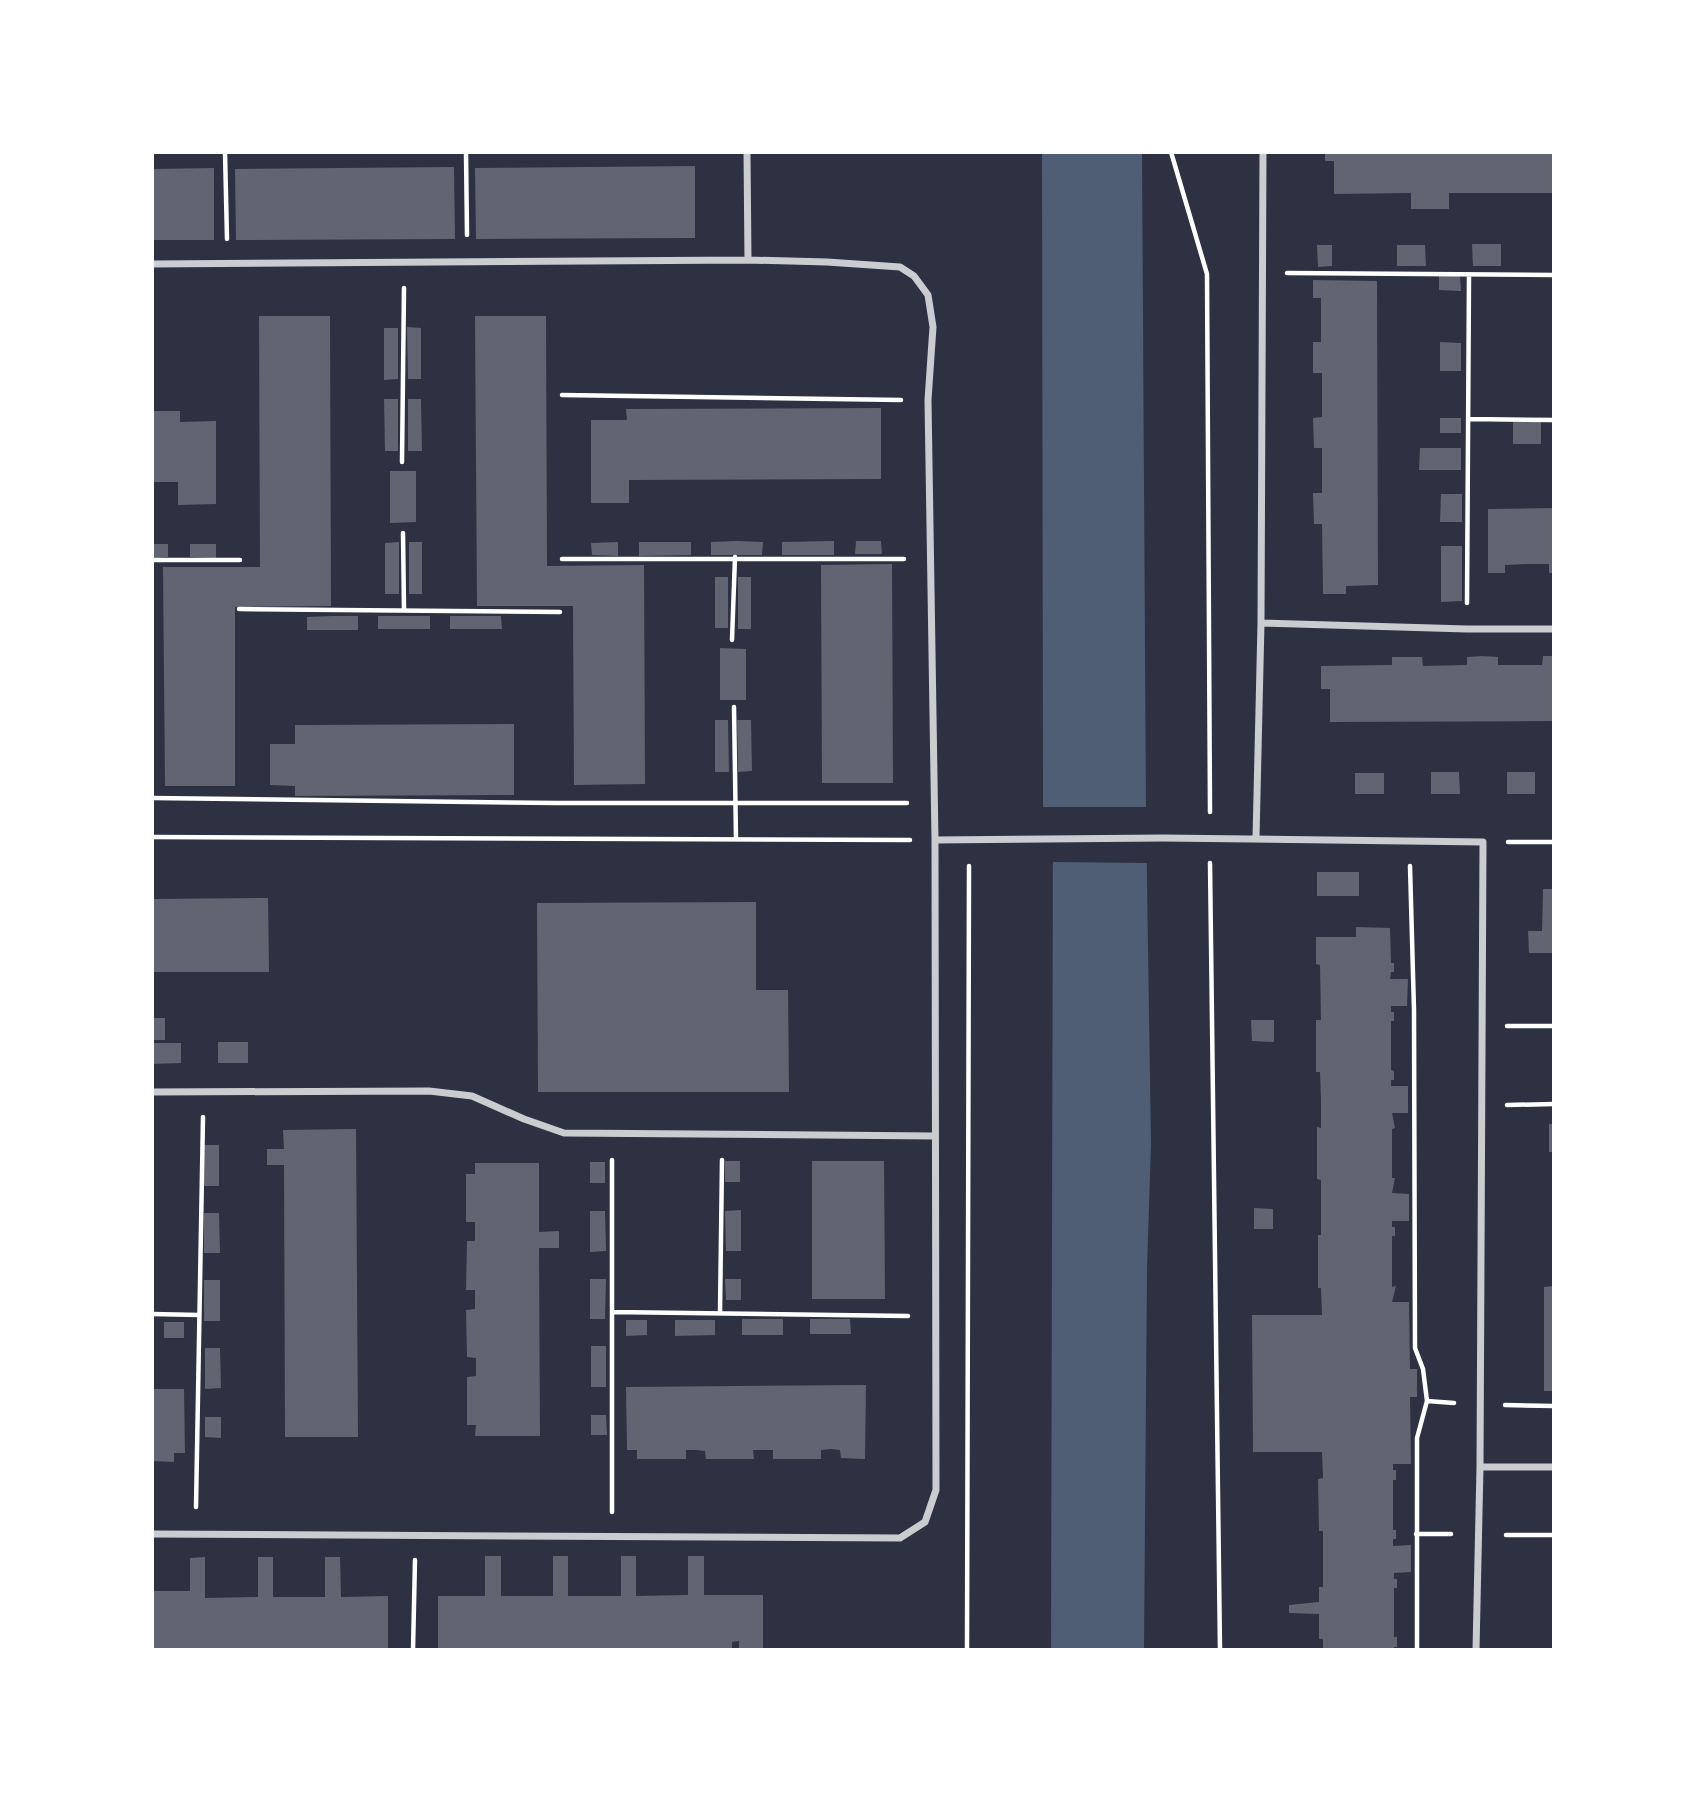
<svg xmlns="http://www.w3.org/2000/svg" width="1706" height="1802" font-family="Lora,serif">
  <rect width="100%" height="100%" fill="#2d3142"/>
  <!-- water -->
  <path fill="#4f5d75" d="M 1042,152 L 1142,152 L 1146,814 L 1151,1144 L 1147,1269 L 1144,1650 L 1051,1650 L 1053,814 L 1043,813 Z"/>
  <!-- pier -->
  <path fill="#2d3142" d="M 1040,807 L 1149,807 L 1150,863 L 1049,862 L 1049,817 L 1041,816 Z"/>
  <!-- building -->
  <path fill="#626471" d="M 1325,152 L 1554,152 L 1554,193 L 1449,193 L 1449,209 L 1411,209 L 1411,193 L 1334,194 L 1334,161 L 1325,161 Z
    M 695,166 L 695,238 L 476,239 L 475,168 Z
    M 454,167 L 455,239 L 236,240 L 235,169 Z
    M 214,168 L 214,240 L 152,240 L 152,169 Z
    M 1472,244 L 1501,244 L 1501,266 L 1473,266 Z
    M 1317,245 L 1332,245 L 1332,266 L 1318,267 Z
    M 1397,245 L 1425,245 L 1426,266 L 1397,266 Z
    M 1439,276 L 1460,276 L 1461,291 L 1439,290 Z
    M 1313,280 L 1377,281 L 1378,585 L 1346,586 L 1346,594 L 1323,594 L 1322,524 L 1314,524 L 1313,493 L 1322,493 L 1322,448 L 1314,448 L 1313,418 L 1322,417 L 1322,373 L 1313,373 L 1313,342 L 1321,342 L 1321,298 L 1313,298 Z
    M 259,316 L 330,316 L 331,606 L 235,607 L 235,786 L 165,786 L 163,567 L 260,567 Z
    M 475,316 L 546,316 L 547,566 L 644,565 L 645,784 L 574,785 L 573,606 L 477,606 Z
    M 407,327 L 421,328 L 421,379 L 408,379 Z
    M 384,328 L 398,328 L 398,379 L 384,380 Z
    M 1440,342 L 1461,343 L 1461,371 L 1440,371 Z
    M 384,399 L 398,399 L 398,451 L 385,451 Z
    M 408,399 L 421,399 L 422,451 L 408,451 Z
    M 881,408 L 881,479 L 629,480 L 629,503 L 591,503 L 591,420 L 627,420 L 626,409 Z
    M 152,411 L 180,411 L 180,422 L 216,421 L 216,504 L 178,505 L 178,482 L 152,482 Z
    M 1440,418 L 1461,418 L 1461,433 L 1440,433 Z
    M 1513,422 L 1541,422 L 1541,444 L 1513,444 Z
    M 1420,448 L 1461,448 L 1461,470 L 1419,470 Z
    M 390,471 L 416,471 L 416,522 L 390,523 Z
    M 1441,494 L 1462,494 L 1462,522 L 1440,522 Z
    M 1554,508 L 1554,573 L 1549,573 L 1549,564 L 1527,564 L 1505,565 L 1505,573 L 1488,573 L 1488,509 Z
    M 737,541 L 763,542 L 762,555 L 711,555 L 711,542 Z
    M 834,541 L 834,555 L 782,555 L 782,542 Z
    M 856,541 L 881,541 L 882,554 L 855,554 Z
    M 399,542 L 399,594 L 385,594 L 385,543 Z
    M 409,542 L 422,542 L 422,594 L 409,594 Z
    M 618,542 L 618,556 L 592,555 L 591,543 Z
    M 639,542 L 691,542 L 691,555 L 639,556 Z
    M 152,544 L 168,544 L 168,557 L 152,558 Z
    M 190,544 L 216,544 L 216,558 L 190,557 Z
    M 1441,546 L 1462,546 L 1462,601 L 1441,602 Z
    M 892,564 L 893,783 L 822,783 L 821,565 Z
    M 715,577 L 728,577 L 728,628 L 715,628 Z
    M 738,577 L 751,577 L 751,629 L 738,629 Z
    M 332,616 L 358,616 L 358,630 L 307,630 L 307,617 Z
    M 378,616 L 430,616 L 430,629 L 378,629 Z
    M 450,616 L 501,616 L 502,629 L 450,629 Z
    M 720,648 L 746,649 L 746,700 L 720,700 Z
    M 1482,656 L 1498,657 L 1498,665 L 1542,665 L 1543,656 L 1554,656 L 1554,721 L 1330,722 L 1330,689 L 1321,689 L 1321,666 L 1392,665 L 1392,657 L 1422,657 L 1423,666 L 1467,665 L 1467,657 Z
    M 715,720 L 728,720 L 729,772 L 715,772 Z
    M 737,720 L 751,720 L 752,771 L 738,772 Z
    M 514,724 L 514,795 L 295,796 L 295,786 L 270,785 L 270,744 L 295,744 L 295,725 Z
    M 1431,772 L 1459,772 L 1460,794 L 1431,794 Z
    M 1507,772 L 1535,772 L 1535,794 L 1507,794 Z
    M 1355,773 L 1384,773 L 1384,794 L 1355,794 Z
    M 1317,872 L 1359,872 L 1359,896 L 1317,896 Z
    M 1543,889 L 1554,889 L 1554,953 L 1529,953 L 1528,931 L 1542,931 Z
    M 268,898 L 269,972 L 152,972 L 152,899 Z
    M 756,902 L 756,990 L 788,990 L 789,1092 L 538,1092 L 537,903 Z
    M 1356,927 L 1390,928 L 1391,963 L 1394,963 L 1394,972 L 1391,972 L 1390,979 L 1408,979 L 1407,1006 L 1391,1006 L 1391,1012 L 1394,1012 L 1394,1021 L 1391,1021 L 1391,1070 L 1394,1071 L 1394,1080 L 1391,1080 L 1391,1086 L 1408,1086 L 1408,1113 L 1392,1113 L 1395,1128 L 1392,1129 L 1392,1178 L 1395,1178 L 1392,1193 L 1409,1194 L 1409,1221 L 1392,1221 L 1392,1227 L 1395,1227 L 1395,1236 L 1392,1236 L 1392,1287 L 1396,1286 L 1392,1302 L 1409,1302 L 1410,1369 L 1417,1369 L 1417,1397 L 1410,1397 L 1411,1464 L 1393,1464 L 1393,1470 L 1396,1470 L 1396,1480 L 1393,1480 L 1393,1530 L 1396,1530 L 1396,1539 L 1393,1539 L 1393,1546 L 1411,1545 L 1411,1572 L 1394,1573 L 1394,1579 L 1397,1579 L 1397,1588 L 1394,1588 L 1394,1637 L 1397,1637 L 1397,1647 L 1394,1647 L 1394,1650 L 1323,1650 L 1323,1639 L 1319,1639 L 1319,1614 L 1289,1613 L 1289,1605 L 1319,1602 L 1319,1587 L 1323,1587 L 1323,1531 L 1319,1531 L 1318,1479 L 1323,1478 L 1322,1452 L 1253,1452 L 1252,1315 L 1322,1315 L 1321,1288 L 1318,1288 L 1318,1235 L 1321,1235 L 1321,1180 L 1317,1179 L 1317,1127 L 1321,1128 L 1321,1100 L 1320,1072 L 1316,1072 L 1316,1020 L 1321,1020 L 1320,965 L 1316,964 L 1316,937 L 1356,937 Z
    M 152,1018 L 165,1018 L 165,1040 L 152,1040 Z
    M 1251,1020 L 1274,1020 L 1274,1042 L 1252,1041 Z
    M 218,1042 L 248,1042 L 248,1063 L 218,1063 Z
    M 152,1043 L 181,1043 L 181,1063 L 152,1064 Z
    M 1549,1124 L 1554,1124 L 1554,1152 L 1549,1152 Z
    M 356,1129 L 358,1437 L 285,1437 L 284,1165 L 267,1165 L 267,1149 L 284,1149 L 283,1130 Z
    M 204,1145 L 219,1145 L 219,1186 L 204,1186 Z
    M 725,1161 L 740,1161 L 740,1182 L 725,1182 Z
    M 812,1161 L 884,1161 L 885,1299 L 812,1299 Z
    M 590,1162 L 605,1162 L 605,1183 L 590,1183 Z
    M 475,1163 L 539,1163 L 539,1232 L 559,1231 L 559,1248 L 539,1248 L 540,1436 L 475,1436 L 476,1425 L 467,1425 L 467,1377 L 476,1376 L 476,1358 L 467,1357 L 466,1310 L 475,1309 L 475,1290 L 466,1290 L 467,1241 L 475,1241 L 475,1222 L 466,1222 L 466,1174 L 475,1174 Z
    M 1254,1208 L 1273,1209 L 1273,1229 L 1254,1229 Z
    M 741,1210 L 741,1251 L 726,1251 L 725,1211 Z
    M 590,1211 L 605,1211 L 606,1251 L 590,1252 Z
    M 204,1213 L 219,1213 L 220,1253 L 204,1253 Z
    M 590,1279 L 606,1279 L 605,1319 L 590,1319 Z
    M 725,1279 L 741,1279 L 741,1300 L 726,1300 Z
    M 204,1280 L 220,1280 L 220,1321 L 204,1321 Z
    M 1554,1286 L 1554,1391 L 1544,1391 L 1544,1287 Z
    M 742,1319 L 783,1319 L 783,1335 L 742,1335 Z
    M 810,1319 L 850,1319 L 851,1334 L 810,1334 Z
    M 626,1320 L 647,1320 L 647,1335 L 626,1336 Z
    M 675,1320 L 715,1320 L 715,1335 L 675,1336 Z
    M 164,1322 L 184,1322 L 184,1338 L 164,1338 Z
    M 591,1346 L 606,1346 L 606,1387 L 591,1387 Z
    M 205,1348 L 220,1348 L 221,1388 L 205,1389 Z
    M 866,1385 L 865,1459 L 841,1458 L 840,1450 L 831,1449 L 821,1450 L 821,1459 L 773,1459 L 773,1450 L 753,1450 L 754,1459 L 706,1459 L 705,1451 L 696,1450 L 686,1450 L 686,1459 L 637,1459 L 637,1450 L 627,1450 L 626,1387 Z
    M 152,1389 L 184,1389 L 185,1453 L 174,1453 L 174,1462 L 152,1461 Z
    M 591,1415 L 606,1415 L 607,1435 L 591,1435 Z
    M 205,1417 L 221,1417 L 221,1438 L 205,1437 Z
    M 485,1556 L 501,1556 L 501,1596 L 553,1596 L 553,1556 L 568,1556 L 568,1596 L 621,1596 L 621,1556 L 636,1556 L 636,1596 L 688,1595 L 688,1556 L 704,1556 L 704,1595 L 763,1595 L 763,1650 L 739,1650 L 739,1641 L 732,1642 L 732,1650 L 438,1650 L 438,1596 L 485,1596 Z
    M 205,1557 L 205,1598 L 258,1597 L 258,1557 L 273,1557 L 273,1597 L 325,1597 L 325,1557 L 340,1557 L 341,1597 L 388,1596 L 388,1650 L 152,1650 L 152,1591 L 190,1591 L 190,1558 Z"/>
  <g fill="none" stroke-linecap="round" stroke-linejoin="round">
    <!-- path -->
    <path stroke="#fff" stroke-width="4.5" d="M 225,152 L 227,239
      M 466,152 L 467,235
      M 1171,152 L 1207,274 L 1210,812
      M 1287,273 L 1554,275
      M 562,395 L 901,400
      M 1468,419 L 1554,420
      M 402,462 L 404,288
      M 403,533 L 404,610
      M 562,559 L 904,559
      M 152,560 L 240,560
      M 1467,603 L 1469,275
      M 239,609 L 560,612
      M 732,640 L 735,557
      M 734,707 L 736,839
      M 152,798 L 556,803 L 907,803
      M 152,837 L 910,840
      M 1508,842 L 1554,842
      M 1210,863 L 1220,1650
      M 1410,866 L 1414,1010 L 1415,1348 L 1423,1369 L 1427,1401 L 1417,1438 L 1417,1650
      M 1507,1026 L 1554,1026
      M 1507,1105 L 1554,1104
      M 612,1312 L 908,1316
      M 720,1313 L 722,1160
      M 152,1314 L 199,1315
      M 1427,1401 L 1454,1403
      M 1505,1405 L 1554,1406
      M 196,1507 L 203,1117
      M 612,1512 L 612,1160
      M 1416,1534 L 1451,1534
      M 1506,1535 L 1554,1535
      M 413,1650 L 415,1560
      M 967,1650 L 969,866"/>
    <!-- minor -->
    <path stroke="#caccd0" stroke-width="7" d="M 747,152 L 748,260
      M 152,264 L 748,260 L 827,262 L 900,267 L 914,276 L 928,295 L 933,327 L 928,400 L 935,840 L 936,1490 L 925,1522 L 900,1538 L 152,1534
      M 1261,623 L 1467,629 L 1554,629
      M 1256,838 L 1261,623 L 1263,152
      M 935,840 L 1163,838 L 1483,842 L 1480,1467 L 1476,1650
      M 152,1092 L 429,1091 L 472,1096 L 524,1119 L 564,1133 L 935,1136
      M 1480,1467 L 1554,1467"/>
  </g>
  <!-- border -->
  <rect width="1706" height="1802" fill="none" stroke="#ffffff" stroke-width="308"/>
</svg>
